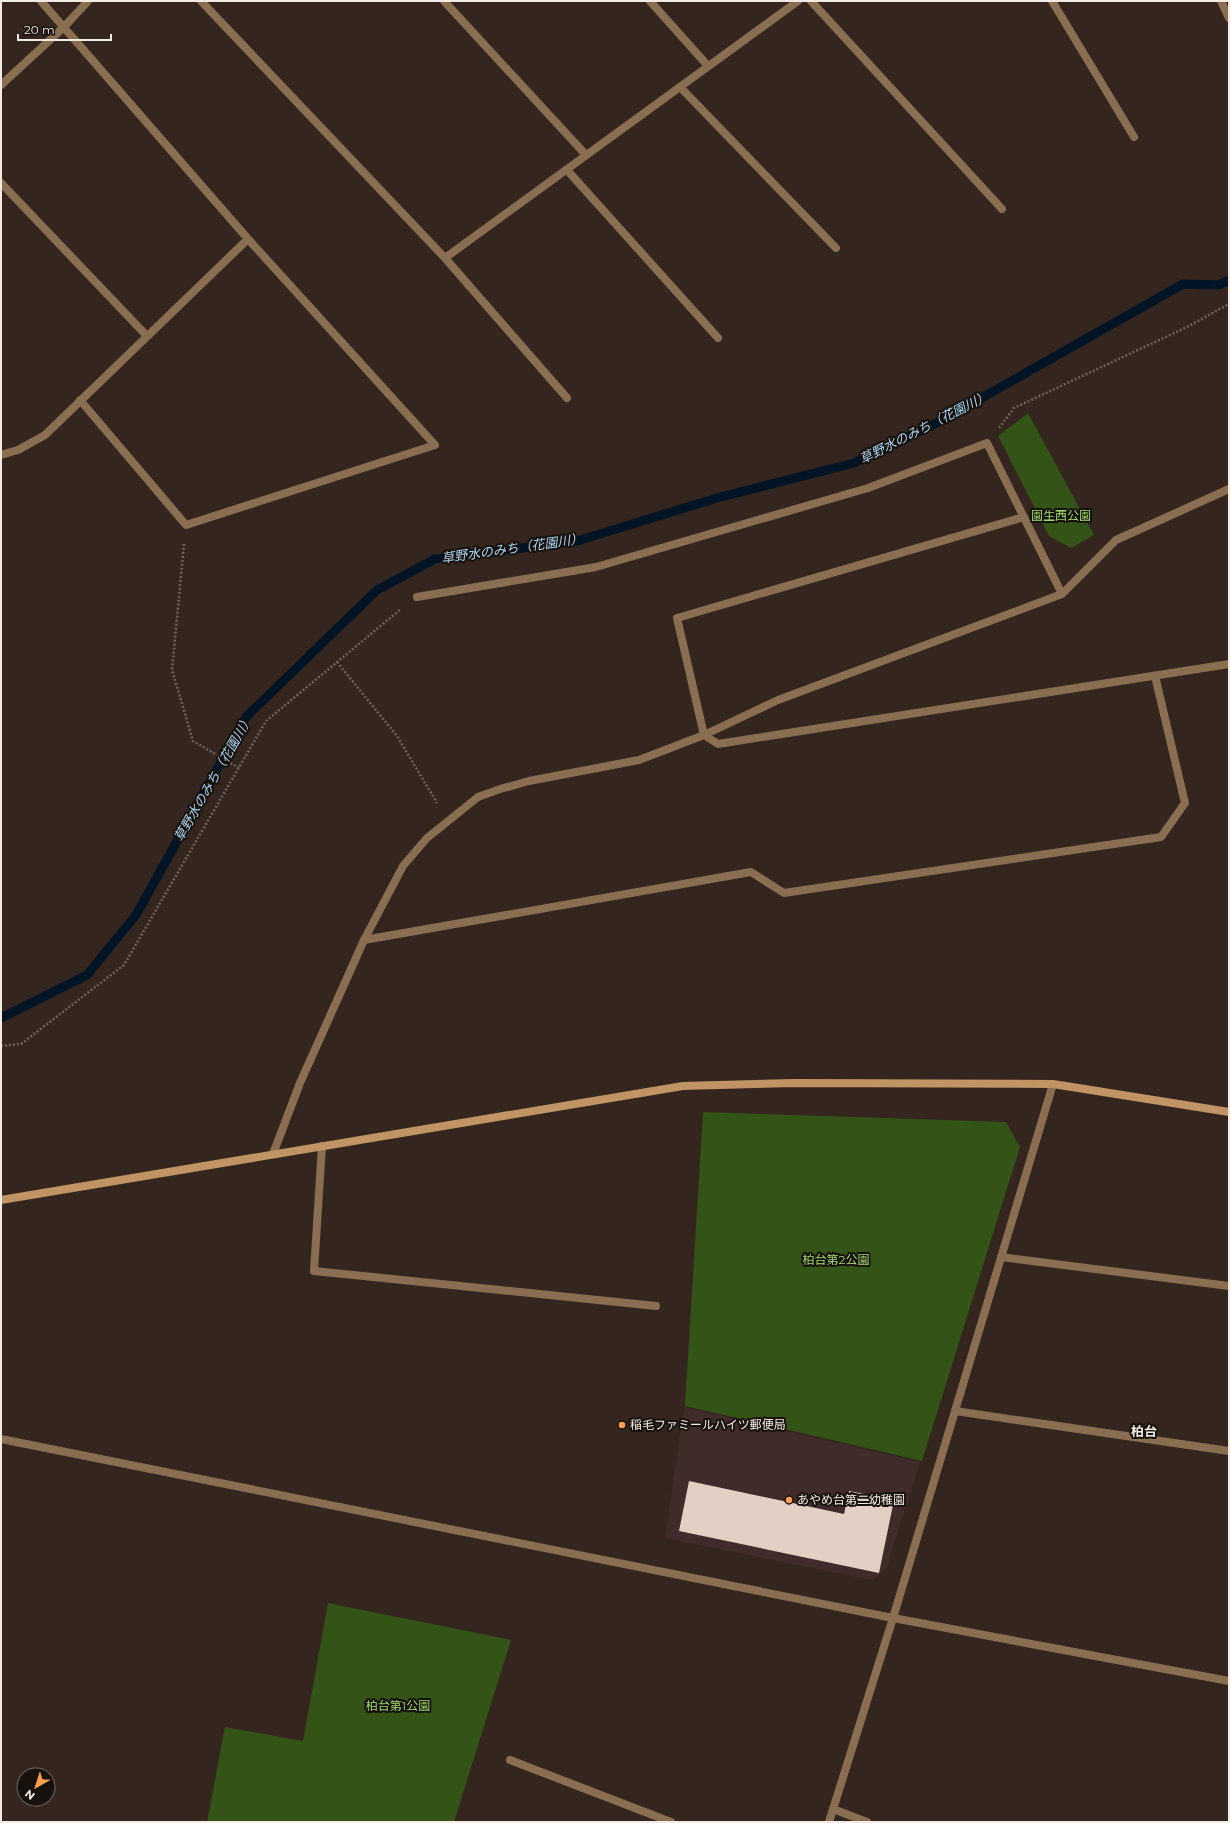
<svg xmlns="http://www.w3.org/2000/svg" width="1230" height="1823" font-family="Montserrat,'Noto Sans JP',sans-serif">
  <rect width="100%" height="100%" fill="#34261e"/>
  <!-- education -->
  <path fill="#3f2b2a" d="M 684,1407 L 920,1462 L 886,1570 L 872,1580 L 665,1538 Z"/>
  <!-- green -->
  <path fill="#345316" d="M 1028,413 L 1094,535 L 1071,548 L 1049,536 L 998,436 Z
    M 703,1112 L 1006,1122 L 1020,1147 L 922,1461 L 685,1406 Z
    M 328,1603 L 511,1640 L 454,1822 L 207,1822 L 225,1727 L 303,1741 Z"/>
  <g fill="none" stroke-linecap="round" stroke-linejoin="round">
    <!-- stream -->
    <path stroke="#001425" stroke-width="9" d="M 1,1018 L 87,975 L 136,915 L 246,717 L 377,590 L 435,559 L 577,541 L 717,498 L 854,463 L 941,421 L 1183,284 L 1219,285 L 1229,280"/>
  </g>
  <!-- building -->
  <path fill="#e2d0c5" d="M 689,1481 L 844,1514 L 849,1491 L 894,1500 L 879,1573 L 679,1531 Z"/>
  <g fill="none" stroke-linecap="round" stroke-linejoin="round">
    <!-- path -->
    <path stroke="#70635c" stroke-width="2.5" stroke-dasharray="2 2" stroke-linecap="butt" d="M 999,428 L 1014,408 L 1187,327 L 1229,304
      M 184,544 L 172,670 L 193,741 L 239,768
      M 337,662 L 397,736 L 437,803
      M 1,1046 L 21,1044 L 124,965 L 266,721 L 401,609"/>
    <!-- lane -->
    <path stroke="#8a6e51" stroke-width="8" d="M 444,1 L 586,155
      M 650,1 L 708,66
      M 811,1 L 1002,209
      M 1052,1 L 1134,137
      M 1221,1 L 1229,18
      M 680,87 L 836,248
      M 567,170 L 718,338
      M 704,735 L 718,744 L 1229,664
      M 364,940 L 751,872 L 784,893 L 1161,837 L 1185,803 L 1155,676
      M 322,1146 L 314,1271 L 656,1306
      M 1001,1257 L 1229,1286
      M 955,1411 L 1229,1451
      M 510,1760 L 671,1822
      M 833,1809 L 867,1822"/>
    <!-- street -->
    <path stroke="#8a6e51" stroke-width="8" d="M 41,1 L 248,239 L 435,445 L 186,525 L 80,400
      M 201,1 L 445,258 L 567,398
      M 1,85 L 64,27 L 88,1
      M 1,183 L 147,336
      M 445,258 L 798,1
      M 1,455 L 18,450 L 45,435 L 248,239
      M 417,597 L 596,567 L 868,488 L 987,443 L 1062,594
      M 704,735 L 677,618 L 1024,517
      M 273,1154 L 300,1083 L 364,940 L 403,866 L 427,838 L 478,797 L 500,789 L 529,781 L 639,760 L 704,735 L 778,700 L 1062,594 L 1116,540 L 1229,489
      M 1,1439 L 893,1618 L 1229,1681
      M 829,1822 L 893,1618 L 1053,1084"/>
    <!-- secondary -->
    <path stroke="#c19465" stroke-width="8" d="M 1,1200 L 683,1086 L 794,1083 L 1053,1084 L 1229,1112"/>
  </g>
  <!-- markers -->
  <g fill="#f9a04c" stroke="#17110d" stroke-width="1.5">
    <circle cx="622" cy="1425" r="4"/>
    <circle cx="789" cy="1500" r="4"/>
  </g>
  <g text-anchor="middle" stroke-width="4" stroke-linejoin="round" paint-order="stroke">
    <!-- park labels -->
    <g font-size="12" fill="#9fda6e" stroke="#17110d">
      <text x="1061" y="520">園生西公園</text>
      <text x="836" y="1264">柏台第2公園</text>
      <text x="398" y="1710">柏台第1公園</text>
    </g>
    <!-- poi labels -->
    <g font-size="12" fill="#f3eae4" stroke="#17110d" text-anchor="start">
      <text x="630" y="1429">稲毛ファミールハイツ郵便局</text>
      <text x="797" y="1504">あやめ台第二幼稚園</text>
    </g>
    <!-- water labels -->
    <g font-size="13" font-style="italic" fill="#acd6f4" stroke="#17110d">
      <text transform="translate(924 427) rotate(-27)" y="5">草野水のみち（花園川）</text>
      <text transform="translate(512 548) rotate(-8)" y="5">草野水のみち（花園川）</text>
      <text transform="translate(213 778) rotate(-60)" y="5">草野水のみち（花園川）</text>
    </g>
    <!-- neighbourhood labels -->
    <g font-size="13" font-weight="bold" fill="#f3eae4" stroke="#17110d">
      <text x="1144" y="1436">柏台</text>
    </g>
  </g>
  <!-- border -->
  <rect width="1230" height="1823" fill="none" stroke="#f3eae4" stroke-width="4"/>
  <!-- north arrow -->
  <g transform="translate(36 1787) rotate(219)"><circle r="19" fill="#17110d" stroke="#6f6863"/>
  <path d="M0-3L7 15L0 10L-7 15Z" fill="#f9a04c"/>
  <text y="-6" font-size="11" font-weight="bold" text-anchor="middle" fill="#f3eae4">N</text>
  </g>
  <!-- scale -->
  <path d="M18 34v6h93v-6" fill="none" stroke="#f3eae4" stroke-width="2"/>
  <text x="24" y="34" font-size="12" fill="#f3eae4" stroke="#17110d" stroke-width="3" paint-order="stroke">20 m</text>
</svg>
